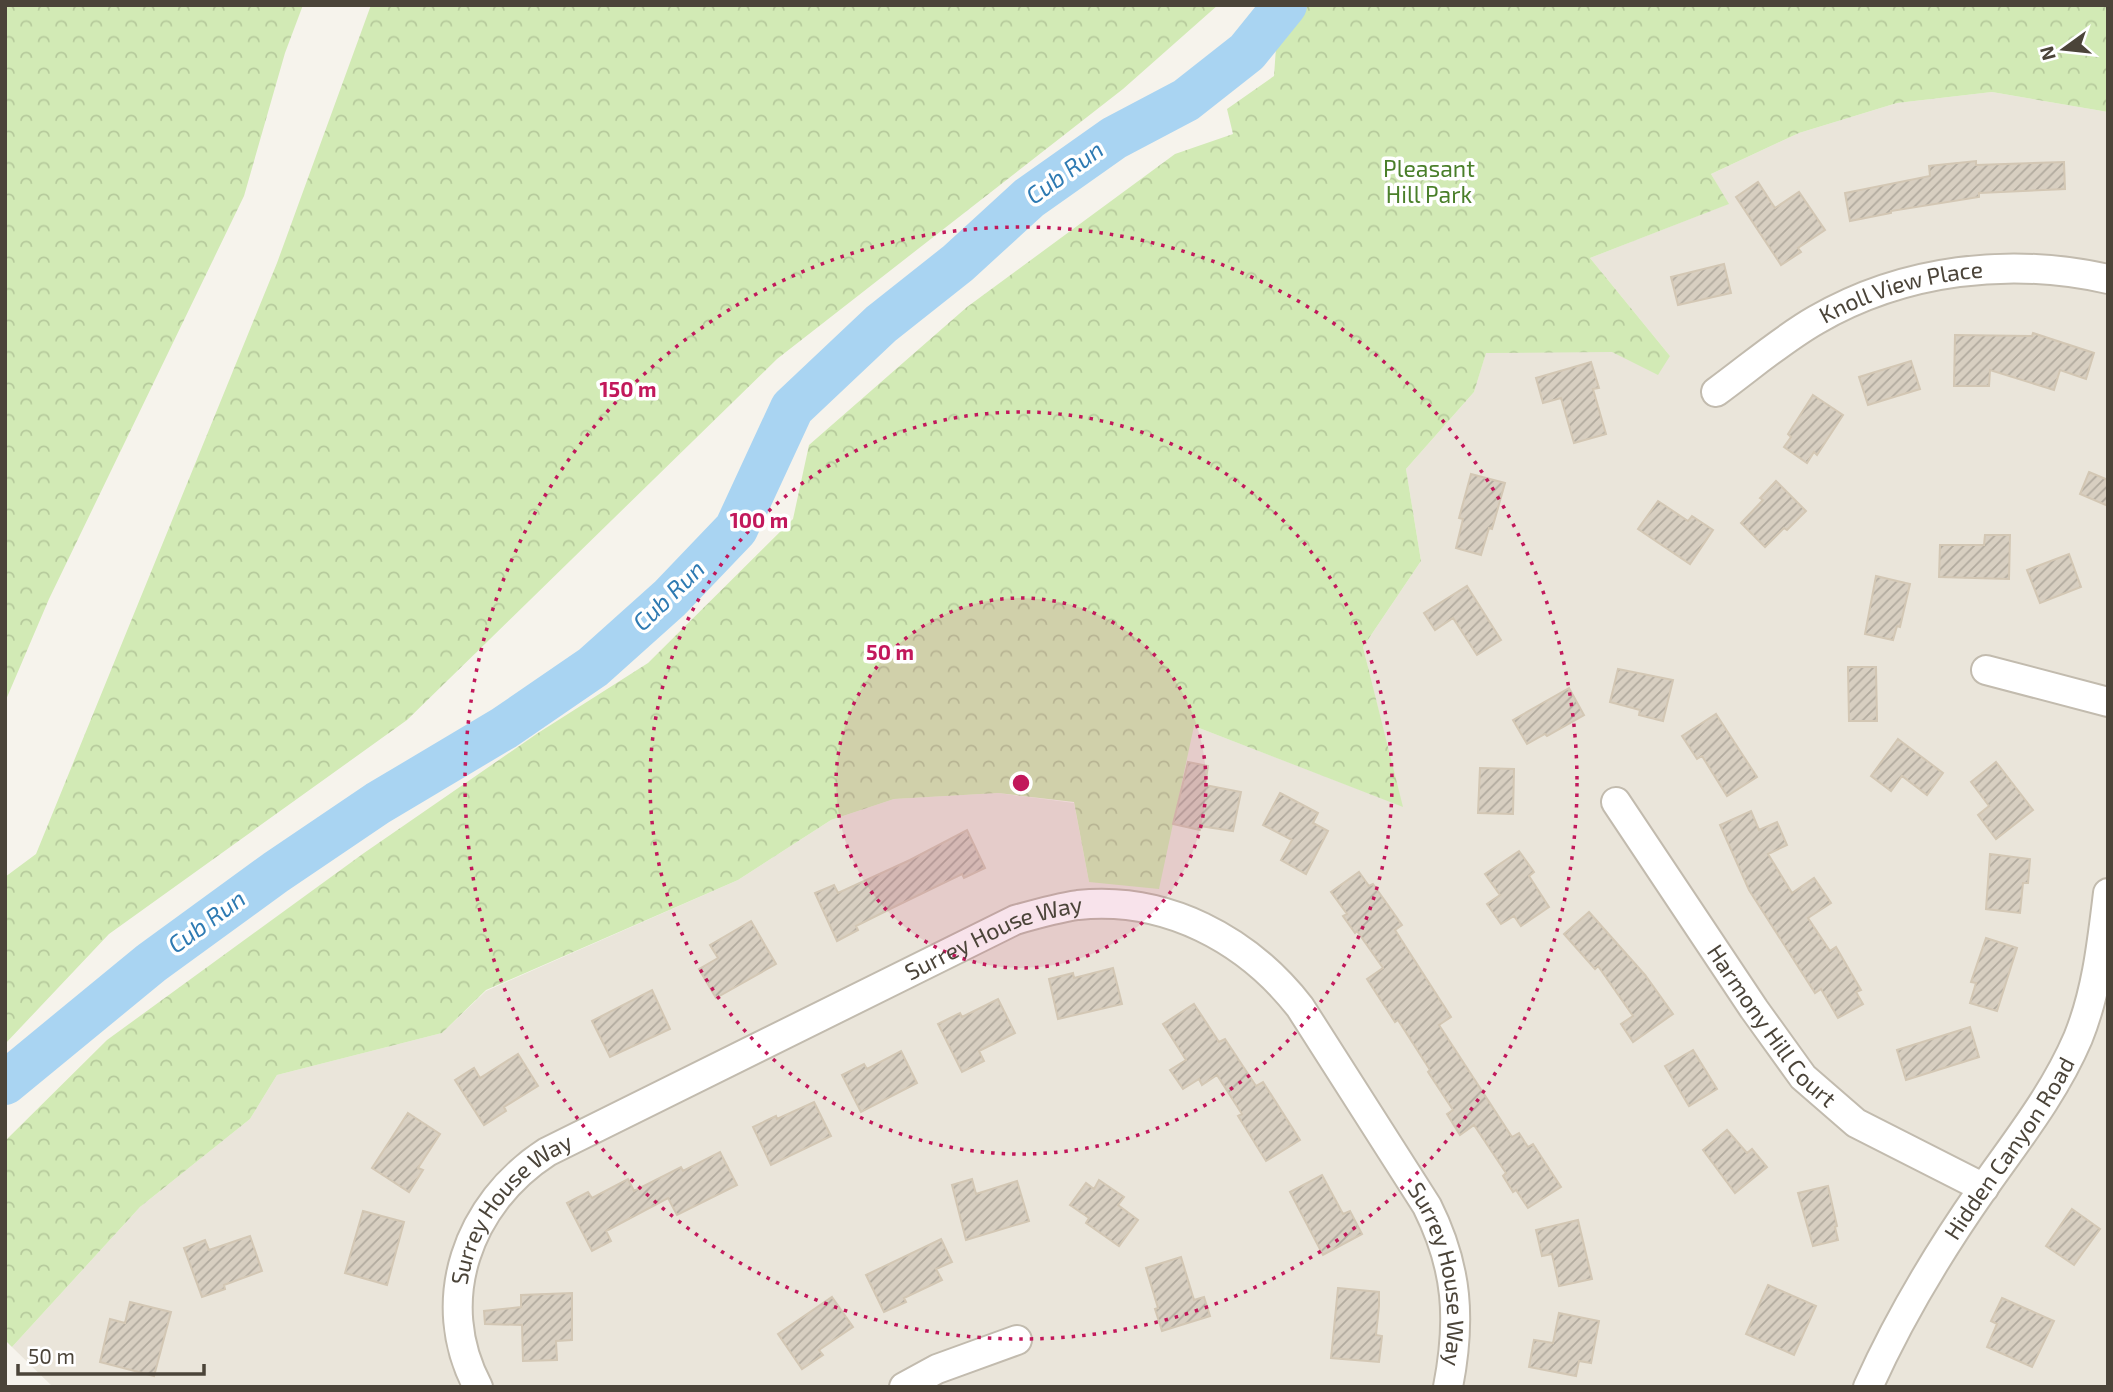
<svg xmlns="http://www.w3.org/2000/svg" width="2113" height="1392" font-family="'Exo 2',sans-serif">
  <defs>
    <pattern id="forest-crowns" width="20" height="18" patternUnits="userSpaceOnUse" patternTransform="scale(1.75)"><rect width="20" height="18" fill="#d2eab5"/><path d="M2 6a3 3 0 1 1 6 0M12 15a3 3 0 1 1 6 0" fill="none" stroke="#b6ca9c"/></pattern>
    <pattern id="building-hatch" width="6" height="6" patternUnits="userSpaceOnUse" patternTransform="scale(1.75)"><rect width="6" height="6" fill="#d8cfc1"/><path d="M-1 1l2-2M0 6l6-6M5 7l2-2" fill="none" stroke="#b1aa9e"/></pattern>
  </defs>
  <rect width="100%" height="100%" fill="#f6f3ec"/>
  <!-- residential -->
  <path fill="#eae5da" d="M 1992,92 L 2108,112 L 2108,1387 L 53,1387 L 12,1347 L 140,1207 L 250,1119 L 277,1075 L 442,1033 L 486,991 L 738,880 L 831,820 L 894,799 L 998,793 L 1074,803 L 1089,882 L 1194,726 L 1402,806 L 1363,647 L 1421,561 L 1406,469 L 1474,392 L 1486,352 L 1612,352 L 1670,356 L 1590,258 L 1728,204 L 1711,174 L 1799,133 L 1897,103 Z"/>
  <!-- forest -->
  <path fill="url(#forest-crowns)" d="M 5,5 L 303,5 L 285,53 L 244,196 L 49,599 L 5,702 Z
    M 371,5 L 1218,5 L 1123,89 L 777,359 L 407,720 L 109,934 L 5,1044 L 5,877 L 36,854 L 277,263 Z
    M 1279,5 L 2108,5 L 2108,112 L 1992,92 L 1897,103 L 1799,133 L 1711,174 L 1729,204 L 1590,258 L 1670,356 L 1658,375 L 1612,352 L 1486,353 L 1474,392 L 1406,469 L 1421,561 L 1363,647 L 1403,807 L 1194,726 L 1159,889 L 1089,882 L 1074,802 L 998,793 L 894,799 L 831,820 L 738,880 L 486,990 L 442,1033 L 277,1075 L 250,1119 L 140,1207 L 12,1347 L 5,1340 L 5,1141 L 107,1040 L 364,853 L 538,733 L 648,663 L 793,519 L 809,445 L 967,307 L 1175,154 L 1233,134 L 1227,109 L 1274,76 Z"/>
  <g fill="none" stroke-linecap="round" stroke-linejoin="round">
    <!-- river -->
    <path stroke="#a9d4f2" stroke-width="44" d="M 5,1083 L 151,963 L 276,872 L 378,803 L 504,728 L 593,667 L 670,598 L 736,529 L 792,408 L 881,324 L 958,263 L 1029,198 L 1114,138 L 1186,100 L 1247,52 L 1285,5"/>
  </g>
  <!-- building -->
  <path fill="url(#building-hatch)" stroke="#d3c7b4" stroke-width="2" d="M 1976,161 L 1976,165 L 2064,162 L 2065,189 L 1979,193 L 1979,197 L 1891,211 L 1891,213 L 1850,221 L 1845,193 L 1930,176 L 1929,166 Z
    M 1758,182 L 1775,208 L 1799,192 L 1825,230 L 1798,248 L 1801,252 L 1781,265 L 1736,197 Z
    M 1724,264 L 1731,293 L 1678,305 L 1671,277 Z
    M 2033,333 L 2094,353 L 2086,379 L 2060,370 L 2054,390 L 1990,370 L 1989,386 L 1954,386 L 1955,335 L 2032,336 Z
    M 1911,361 L 1920,389 L 1868,405 L 1859,377 Z
    M 1591,362 L 1599,388 L 1593,389 L 1606,434 L 1574,443 L 1561,398 L 1543,403 L 1536,378 Z
    M 1813,395 L 1843,415 L 1817,455 L 1814,452 L 1807,463 L 1784,447 L 1791,437 L 1788,434 Z
    M 2089,472 L 2108,480 L 2108,506 L 2080,494 Z
    M 1471,474 L 1505,483 L 1492,529 L 1489,528 L 1481,555 L 1456,548 L 1463,519 L 1459,518 Z
    M 1776,481 L 1806,511 L 1787,530 L 1784,528 L 1765,547 L 1741,523 L 1763,500 L 1760,498 Z
    M 1658,501 L 1688,521 L 1692,516 L 1713,530 L 1690,564 L 1638,529 Z
    M 1985,535 L 2010,535 L 2009,579 L 1939,577 L 1940,545 L 1984,545 Z
    M 2069,554 L 2081,587 L 2040,603 L 2027,570 Z
    M 1876,576 L 1910,584 L 1900,627 L 1897,626 L 1893,640 L 1865,634 Z
    M 1467,586 L 1501,640 L 1477,655 L 1453,618 L 1435,630 L 1424,613 Z
    M 1848,667 L 1876,667 L 1877,721 L 1849,721 Z
    M 1618,669 L 1673,680 L 1663,721 L 1639,715 L 1640,710 L 1610,702 Z
    M 1569,688 L 1584,715 L 1547,736 L 1545,734 L 1527,744 L 1513,720 Z
    M 1716,714 L 1757,777 L 1727,796 L 1702,756 L 1697,759 L 1682,736 Z
    M 1898,739 L 1943,773 L 1927,795 L 1902,776 L 1891,791 L 1871,776 Z
    M 1188,762 L 1208,766 L 1205,785 L 1241,792 L 1233,831 L 1200,826 L 1200,830 L 1173,824 Z
    M 1996,762 L 2033,810 L 1996,839 L 1978,815 L 1989,806 L 1971,782 Z
    M 1480,768 L 1514,769 L 1513,814 L 1478,813 Z
    M 1280,793 L 1318,813 L 1313,823 L 1328,831 L 1306,874 L 1281,860 L 1292,840 L 1263,825 Z
    M 1751,811 L 1759,830 L 1777,822 L 1787,845 L 1768,854 L 1792,893 L 1814,878 L 1831,903 L 1808,918 L 1830,951 L 1836,947 L 1861,990 L 1856,992 L 1863,1004 L 1838,1018 L 1821,989 L 1815,993 L 1749,890 L 1720,825 Z
    M 967,830 L 985,868 L 964,878 L 962,874 L 892,908 L 856,926 L 858,930 L 837,941 L 815,893 L 834,885 L 838,893 L 910,860 Z
    M 1519,851 L 1534,872 L 1529,876 L 1549,907 L 1521,926 L 1514,916 L 1501,924 L 1487,904 L 1500,895 L 1485,874 Z
    M 1990,854 L 2030,859 L 2028,883 L 2023,883 L 2020,913 L 1986,909 Z
    M 1359,872 L 1369,886 L 1373,884 L 1402,925 L 1395,930 L 1451,1017 L 1439,1025 L 1512,1137 L 1519,1133 L 1528,1147 L 1533,1144 L 1561,1187 L 1528,1208 L 1516,1190 L 1513,1192 L 1503,1176 L 1506,1173 L 1474,1125 L 1460,1135 L 1447,1114 L 1453,1110 L 1428,1072 L 1430,1070 L 1398,1020 L 1395,1022 L 1367,979 L 1383,968 L 1357,931 L 1355,933 L 1343,916 L 1347,914 L 1331,892 Z
    M 1589,912 L 1645,975 L 1673,1014 L 1633,1042 L 1621,1024 L 1633,1016 L 1598,966 L 1595,969 L 1564,934 Z
    M 751,921 L 776,964 L 716,998 L 699,969 L 718,958 L 710,945 Z
    M 1986,938 L 2017,948 L 1997,1011 L 1970,1003 L 1976,983 L 1971,982 Z
    M 1113,968 L 1122,1004 L 1058,1019 L 1049,979 L 1073,973 L 1074,978 Z
    M 652,990 L 670,1029 L 610,1057 L 592,1021 Z
    M 998,999 L 1015,1033 L 979,1051 L 984,1061 L 962,1072 L 938,1024 L 960,1013 L 962,1017 Z
    M 1194,1004 L 1219,1042 L 1225,1039 L 1256,1086 L 1263,1082 L 1300,1140 L 1266,1161 L 1238,1116 L 1242,1114 L 1217,1075 L 1202,1085 L 1199,1079 L 1183,1089 L 1170,1070 L 1186,1060 L 1163,1024 Z
    M 1970,1027 L 1979,1057 L 1906,1080 L 1897,1050 Z
    M 1693,1050 L 1717,1089 L 1689,1106 L 1665,1066 Z
    M 901,1051 L 917,1083 L 861,1112 L 842,1075 L 864,1064 L 867,1069 Z
    M 518,1054 L 538,1086 L 504,1107 L 506,1111 L 484,1125 L 455,1080 L 474,1068 L 480,1078 Z
    M 814,1102 L 831,1136 L 771,1165 L 753,1127 L 776,1116 L 777,1119 Z
    M 408,1113 L 440,1134 L 418,1168 L 423,1170 L 409,1192 L 372,1168 Z
    M 1727,1130 L 1747,1153 L 1752,1149 L 1767,1167 L 1735,1193 L 1703,1150 Z
    M 720,1152 L 737,1185 L 677,1215 L 668,1198 L 606,1231 L 611,1241 L 592,1251 L 567,1203 L 588,1192 L 592,1198 L 628,1179 L 634,1191 L 681,1167 L 683,1171 Z
    M 1322,1175 L 1343,1214 L 1350,1211 L 1362,1234 L 1323,1255 L 1290,1192 Z
    M 972,1179 L 976,1194 L 1017,1181 L 1029,1221 L 966,1240 L 952,1185 Z
    M 1099,1180 L 1124,1197 L 1118,1205 L 1138,1220 L 1119,1246 L 1086,1223 L 1089,1218 L 1070,1205 L 1086,1183 L 1094,1189 Z
    M 1828,1186 L 1837,1226 L 1835,1227 L 1838,1240 L 1813,1246 L 1798,1193 Z
    M 2072,1209 L 2100,1229 L 2074,1265 L 2046,1246 Z
    M 363,1211 L 404,1222 L 387,1285 L 345,1273 Z
    M 1578,1220 L 1592,1279 L 1559,1286 L 1552,1254 L 1542,1256 L 1536,1230 Z
    M 250,1236 L 262,1271 L 224,1285 L 225,1289 L 202,1297 L 184,1248 L 205,1240 L 209,1250 Z
    M 941,1239 L 952,1262 L 936,1269 L 942,1280 L 904,1298 L 906,1302 L 884,1312 L 866,1275 Z
    M 1181,1257 L 1194,1300 L 1204,1297 L 1210,1316 L 1162,1331 L 1155,1309 L 1158,1308 L 1146,1268 Z
    M 1768,1285 L 1816,1306 L 1794,1355 L 1746,1334 Z
    M 1338,1288 L 1379,1292 L 1379,1306 L 1376,1335 L 1382,1336 L 1379,1362 L 1331,1358 Z
    M 572,1293 L 572,1340 L 556,1341 L 557,1360 L 523,1361 L 522,1325 L 485,1324 L 484,1311 L 521,1307 L 521,1295 Z
    M 832,1297 L 853,1327 L 819,1350 L 823,1355 L 802,1369 L 778,1334 Z
    M 2002,1298 L 2054,1321 L 2032,1367 L 1987,1347 L 1997,1324 L 1991,1321 Z
    M 130,1302 L 171,1312 L 154,1376 L 100,1362 L 110,1319 L 125,1323 Z
    M 1559,1313 L 1599,1321 L 1591,1363 L 1579,1361 L 1576,1376 L 1529,1367 L 1534,1340 L 1553,1343 Z"/>
  <g fill="none" stroke-linecap="round" stroke-linejoin="round">
    <!-- minor casing -->
    <g stroke="#c2bbae" stroke-width="32">
      <g id="minor">
        <path id="s1" d="M 1716,392 C 1749,368 1781,340 1816,320 C 1904,269 2010,257 2108,279"/>
        <path d="M 1986,670 L 2108,702"/>
        <path id="s2" d="M 1616,802 L 1754,1009 L 1803,1077 L 1856,1123 L 1984,1188"/>
        <path id="s3" d="M 478,1387 C 432,1301 468,1203 547,1152 L 1015,920 C 1036,914 1057,908 1078,905 C 1166,896 1247,939 1300,1007 L 1427,1206 C 1458,1268 1461,1320 1448,1387"/>
        <path d="M 904,1387 L 937,1369 L 1017,1340"/>
        <path id="s4" d="M 1868,1387 C 1900,1316 1938,1253 1982,1190 C 2017,1140 2054,1094 2078,1038 C 2097,991 2102,942 2108,893"/>
      </g>
    </g>
    <!-- minor -->
    <use href="#minor" stroke="#fff" stroke-width="28"/>
  </g>
  <!-- distance rings -->
  <circle cx="1021" cy="783" r="185" fill="#c2185b" fill-opacity=".12"/>
  <g fill="none" stroke="#c2185b" stroke-width="3.5" stroke-dasharray="3.5 7">
    <circle cx="1021" cy="783" r="185"/>
    <circle cx="1021" cy="783" r="371"/>
    <circle cx="1021" cy="783" r="556"/>
  </g>
  <g text-anchor="middle" stroke-width="7" stroke-linejoin="round" paint-order="stroke">
    <!-- park labels -->
    <g font-size="23" fill="#4a7f2a" stroke="#fff">
      <text x="1429" y="177">Pleasant<tspan x="1429" dy="26">Hill Park</tspan></text>
    </g>
    <!-- street labels -->
    <g font-size="23" fill="#4b4439" stroke="#fff">
      <text dy="8" stroke="none"><textPath href="#s1" startOffset="214">Knoll View Place</textPath></text>
      <text dy="8" stroke="none"><textPath href="#s3" startOffset="766">Surrey House Way</textPath></text>
      <text dy="8" stroke="none"><textPath href="#s2" startOffset="273">Harmony Hill Court</textPath></text>
      <text dy="8" stroke="none"><textPath href="#s4" startOffset="278">Hidden Canyon Road</textPath></text>
      <text dy="8" stroke="none"><textPath href="#s3" startOffset="201">Surrey House Way</textPath></text>
      <text dy="8" stroke="none"><textPath href="#s3" startOffset="1418">Surrey House Way</textPath></text>
    </g>
    <!-- water labels -->
    <g font-size="24" font-style="italic" fill="#2e7ab2" stroke="#fff">
      <text transform="translate(1065 173) rotate(-36)" y="8">Cub Run</text>
      <text transform="translate(669 596) rotate(-44)" y="8">Cub Run</text>
      <text transform="translate(207 922) rotate(-36)" y="8">Cub Run</text>
    </g>
  </g>
  <circle cx="1021" cy="783" r="10" fill="#c2185b" stroke="#fff" stroke-width="3.5"/>
  <g font-size="21" text-anchor="middle" font-weight="bold" fill="#c2185b" stroke="#fff" stroke-width="7" stroke-linejoin="round" paint-order="stroke">
    <text x="628" y="397">150 m</text>
    <text x="759" y="528">100 m</text>
    <text x="890" y="660">50 m</text>
  </g>
  <!-- border -->
  <rect width="2113" height="1392" fill="none" stroke="#4b4439" stroke-width="14"/>
  <!-- north arrow -->
  <g transform="translate(2064 49) rotate(255)" stroke="#ffffff" stroke-width="5" paint-order="stroke">
  <path d="M0-5L12 26L0 18L-12 26Z" fill="#4b4439"/>
  <text y="-10" font-size="19" font-weight="bold" text-anchor="middle" fill="#4b4439">N</text>
  </g>
  <!-- scale -->
  <path d="M18 1364v10h186v-10" fill="none" stroke="#4b4439" stroke-width="3.5"/>
  <text x="28" y="1364" font-size="21" fill="#4b4439" stroke="#ffffff" stroke-width="5" paint-order="stroke">50 m</text>
</svg>
